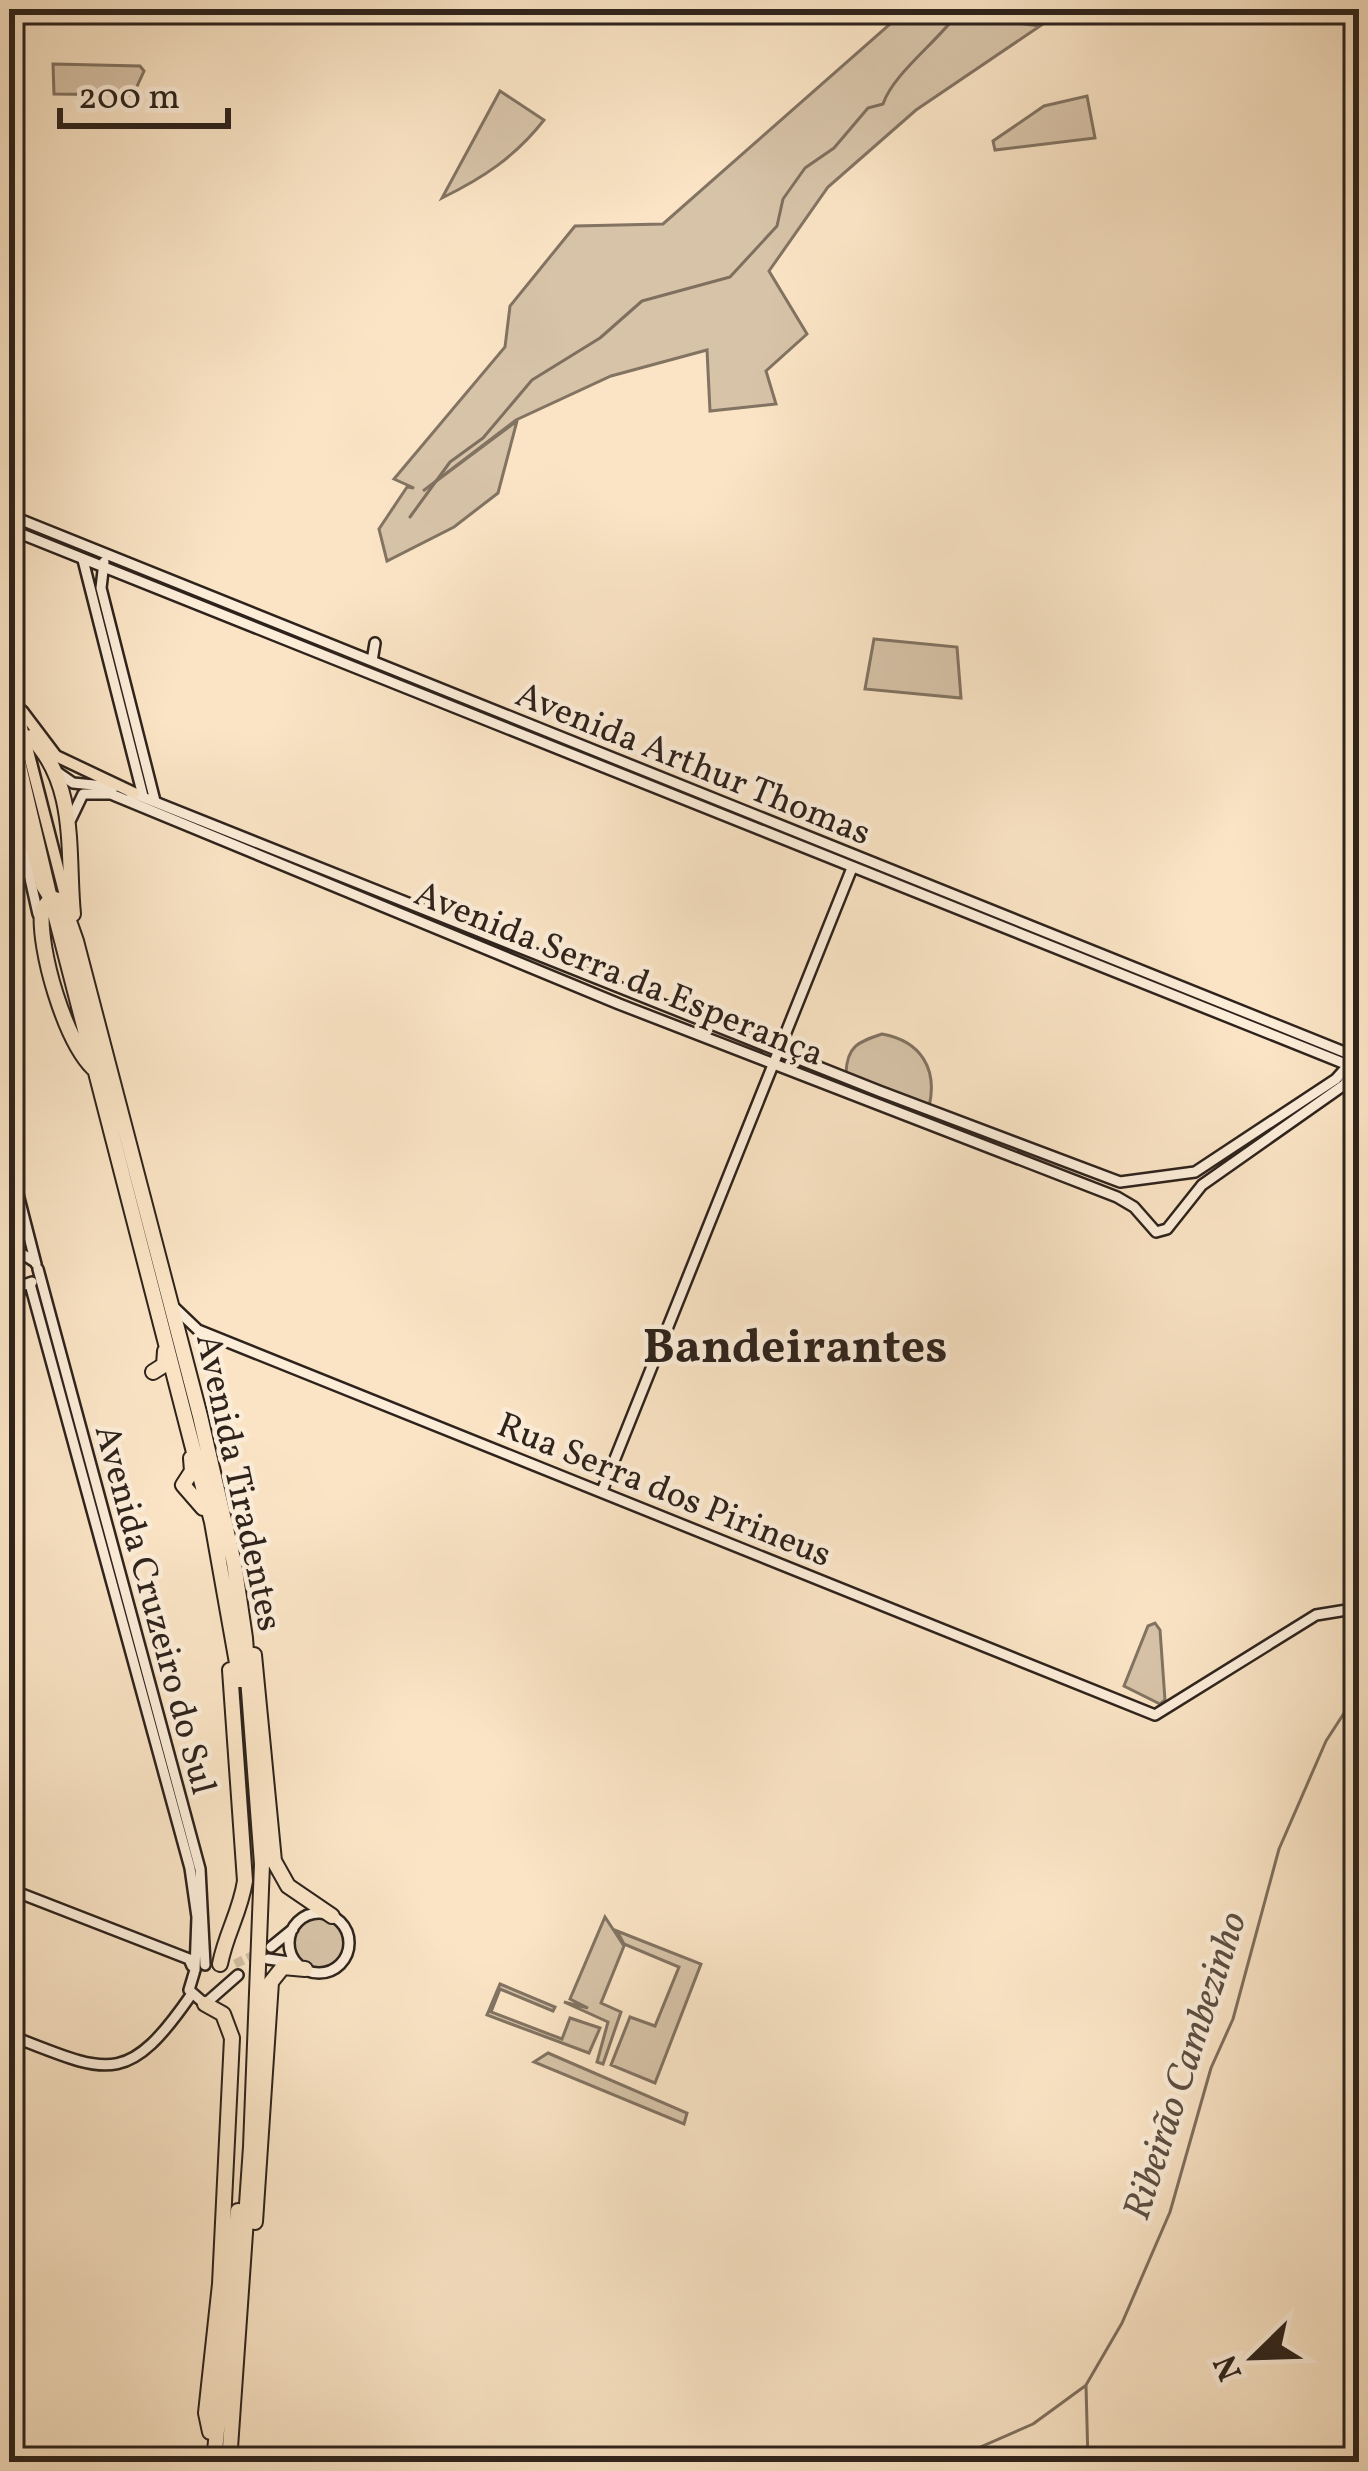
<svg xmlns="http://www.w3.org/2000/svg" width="1368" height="2471" font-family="Vollkorn,serif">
  <rect width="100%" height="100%" fill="#fae4c5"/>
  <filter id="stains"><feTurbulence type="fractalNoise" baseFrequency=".00167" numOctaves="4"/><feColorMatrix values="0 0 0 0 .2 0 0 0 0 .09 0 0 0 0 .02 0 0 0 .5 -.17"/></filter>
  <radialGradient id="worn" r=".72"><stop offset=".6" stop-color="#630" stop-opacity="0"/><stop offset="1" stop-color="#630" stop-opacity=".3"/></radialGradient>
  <!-- green -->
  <path fill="#d7c3a8" stroke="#827362" stroke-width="3" d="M 907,9 L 1040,26 L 916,110 L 828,187 L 769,271 L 807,334 L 766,371 L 776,404 L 710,411 L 707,350 L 611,376 L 516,420 L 423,491 L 517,421 L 498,493 L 454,527 L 387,561 L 379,529 L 407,487 L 414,488 L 394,479 L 505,347 L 510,306 L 575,226 L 663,224 Z
    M 53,64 L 140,66 L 144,71 L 133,95 L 54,94 Z
    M 500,91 L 544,120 C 515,157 483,178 442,198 Z
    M 1087,96 L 1095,138 L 995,150 L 993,141 L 1044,106 Z
    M 874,639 L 957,647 L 961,698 L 865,689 Z
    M 882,1034 C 921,1041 938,1069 929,1107 L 846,1073 C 847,1046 858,1042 882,1034 Z
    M 1155,1623 L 1160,1630 L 1165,1700 L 1160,1704 L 1124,1686 L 1148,1626 Z
    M 605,1917 L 624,1946 L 601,2003 L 621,2012 L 603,2064 L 597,2062 L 608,2022 L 564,2002 L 588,2008 L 570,1999 Z
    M294 1943a25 25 0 1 1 50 0a25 25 0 1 1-50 0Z
    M 617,1931 L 701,1964 L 655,2083 L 611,2065 L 630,2017 L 655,2026 L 679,1967 L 624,1944 Z
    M 500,1984 L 555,2007 L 553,2011 L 500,1989 L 491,2012 L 562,2039 L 570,2018 L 600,2028 L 589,2053 L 487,2015 Z
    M 548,2053 L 687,2113 L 684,2124 L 534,2062 Z"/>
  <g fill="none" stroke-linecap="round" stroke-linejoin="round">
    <!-- stream -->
    <path stroke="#7f6f5f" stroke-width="3" d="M 410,517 L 450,462 L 483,438 L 532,380 L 600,338 L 642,301 L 730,277 L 777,226 L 783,199 L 805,168 L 834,148 L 868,108 L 883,104 C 893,74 937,42 958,13
      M 946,2462 L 1033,2424 L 1085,2386
      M 1088,2462 L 1086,2385 L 1122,2323 L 1170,2212 L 1211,2068 L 1233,2019 L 1279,1849 L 1326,1741 L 1359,1690"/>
    <!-- secondary-tunnel -->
    <path stroke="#d1bda3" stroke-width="9" stroke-dasharray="9 4.5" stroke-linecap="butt" d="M 235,1964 L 271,1947"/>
    <!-- secondary casing -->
    <g stroke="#2e231c" stroke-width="14">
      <path id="secondary" d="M 9,515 L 1359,1058
        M 9,529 L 1358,1069
        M 83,560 L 143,796
        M 104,562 L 101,588 L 155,801
        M 372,661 L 375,643
        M 57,772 L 73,783 L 114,787
        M 9,785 L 38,914
        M 130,792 L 879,1091 L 1120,1182 L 1195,1172 L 1336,1079 L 1352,1061
        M 71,819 L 83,794 L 111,794 L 619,1004 L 1117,1197 L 1134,1207 L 1156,1232 L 1167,1229 L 1202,1185 L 1344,1085 L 1359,1062
        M 9,1159 L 36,1264
        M 9,1263 L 24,1255 L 35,1262
        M 38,1269 L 200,1869 L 205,1965
        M 9,1279 L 21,1286 L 32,1282
        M 30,1284 L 190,1868 L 197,1917 L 195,1970
        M 175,1308 L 198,1330 L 1155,1715 L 1316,1615 L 1359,1608
        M 9,1330 L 21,1286
        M 602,1491 L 852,868
        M 9,1889 L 189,1959 L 192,1966
        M289 1943a30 30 0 1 1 60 0a30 30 0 1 1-60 0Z
        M 271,1947 L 293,1929
        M 268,1959 L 297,1963
        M 195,1970 L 189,1990 L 205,2004 L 238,1975
        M 9,2035 C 107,2073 126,2089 191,1995"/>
    </g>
    <!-- primary casing -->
    <g stroke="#2e231c" stroke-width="15">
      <path id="primary" d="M 9,677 L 68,907
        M 22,711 L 56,756 L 134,793
        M 13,732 L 51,894"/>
    </g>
    <!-- highway casing -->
    <g stroke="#2e231c" stroke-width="18">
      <path id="highway" d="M 31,737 C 78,785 67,853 73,914
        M 9,740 L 11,723
        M 9,757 L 43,885 L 51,898 L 62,901 L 76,941 L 200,1416 L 234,1563 L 245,1638 L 262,1864 L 251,2147 L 229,2462
        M 51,898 L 212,1522 L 240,1680
        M 51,898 L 42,910 C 38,950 65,1040 93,1068
        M 153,1372 L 164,1365 L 165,1351
        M 191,1458 L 192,1471 L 183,1485 L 203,1508
        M 254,1655 L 274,1861 L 288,1886 L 332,1916
        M 220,1964 C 226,1933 240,1913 245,1881 L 230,1670
        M 205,2004 L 223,2014 L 232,2038 L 220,2284 L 206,2413 L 210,2432
        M 255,2222 L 271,1982 L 283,1967 L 305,1969
        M 214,2462 L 238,2211"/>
    </g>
    <!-- secondary -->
    <use href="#secondary" stroke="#fcedd9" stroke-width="9"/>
    <!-- primary -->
    <use href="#primary" stroke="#fae4c5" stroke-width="10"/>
    <!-- highway -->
    <use href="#highway" stroke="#fae4c5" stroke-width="14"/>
  </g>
  <g text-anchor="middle" stroke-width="9" stroke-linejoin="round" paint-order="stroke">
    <!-- street labels -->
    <g font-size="36" fill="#2e231c" stroke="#fcedd9">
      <text transform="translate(694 762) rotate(22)" y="13">Avenida Arthur Thomas</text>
      <text transform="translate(620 972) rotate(22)" y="13">Avenida Serra da Esperança</text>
      <text transform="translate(241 1482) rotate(78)" y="13">Avenida Tiradentes</text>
      <text transform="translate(665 1488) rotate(22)" y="13">Rua Serra dos Pirineus</text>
      <text transform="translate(157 1609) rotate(75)" y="13">Avenida Cruzeiro do Sul</text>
    </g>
    <!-- water labels -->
    <g font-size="39" font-style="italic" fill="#5d4f43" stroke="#fcedd9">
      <text transform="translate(1183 2065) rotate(-72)" y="14">Ribeirão Cambezinho</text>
    </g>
    <!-- district labels -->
    <g font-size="48" font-weight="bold" fill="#2e231c" stroke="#fcedd9">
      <text x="795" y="1362">Bandeirantes</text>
    </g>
  </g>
  <!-- margin -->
  <rect width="1368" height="2471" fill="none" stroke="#fae4c5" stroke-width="48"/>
  <rect x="12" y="12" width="1344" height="2447" fill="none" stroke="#2e231c" stroke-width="6"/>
  <rect x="24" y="24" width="1320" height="2423" fill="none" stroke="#2e231c" stroke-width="3"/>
  <!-- north arrow -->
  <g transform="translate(1254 2357) rotate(247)" stroke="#fcedd9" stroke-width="9" paint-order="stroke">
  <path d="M0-9L21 45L0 30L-21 45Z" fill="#2e231c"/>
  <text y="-18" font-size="33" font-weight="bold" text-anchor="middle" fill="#2e231c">N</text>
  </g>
  <!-- scale -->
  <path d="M60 108v18h168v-18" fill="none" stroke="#2e231c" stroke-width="6"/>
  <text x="78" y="108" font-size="36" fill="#2e231c" stroke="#fcedd9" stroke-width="9" paint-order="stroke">200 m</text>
  <rect width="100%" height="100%" filter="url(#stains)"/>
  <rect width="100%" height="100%" fill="url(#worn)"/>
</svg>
